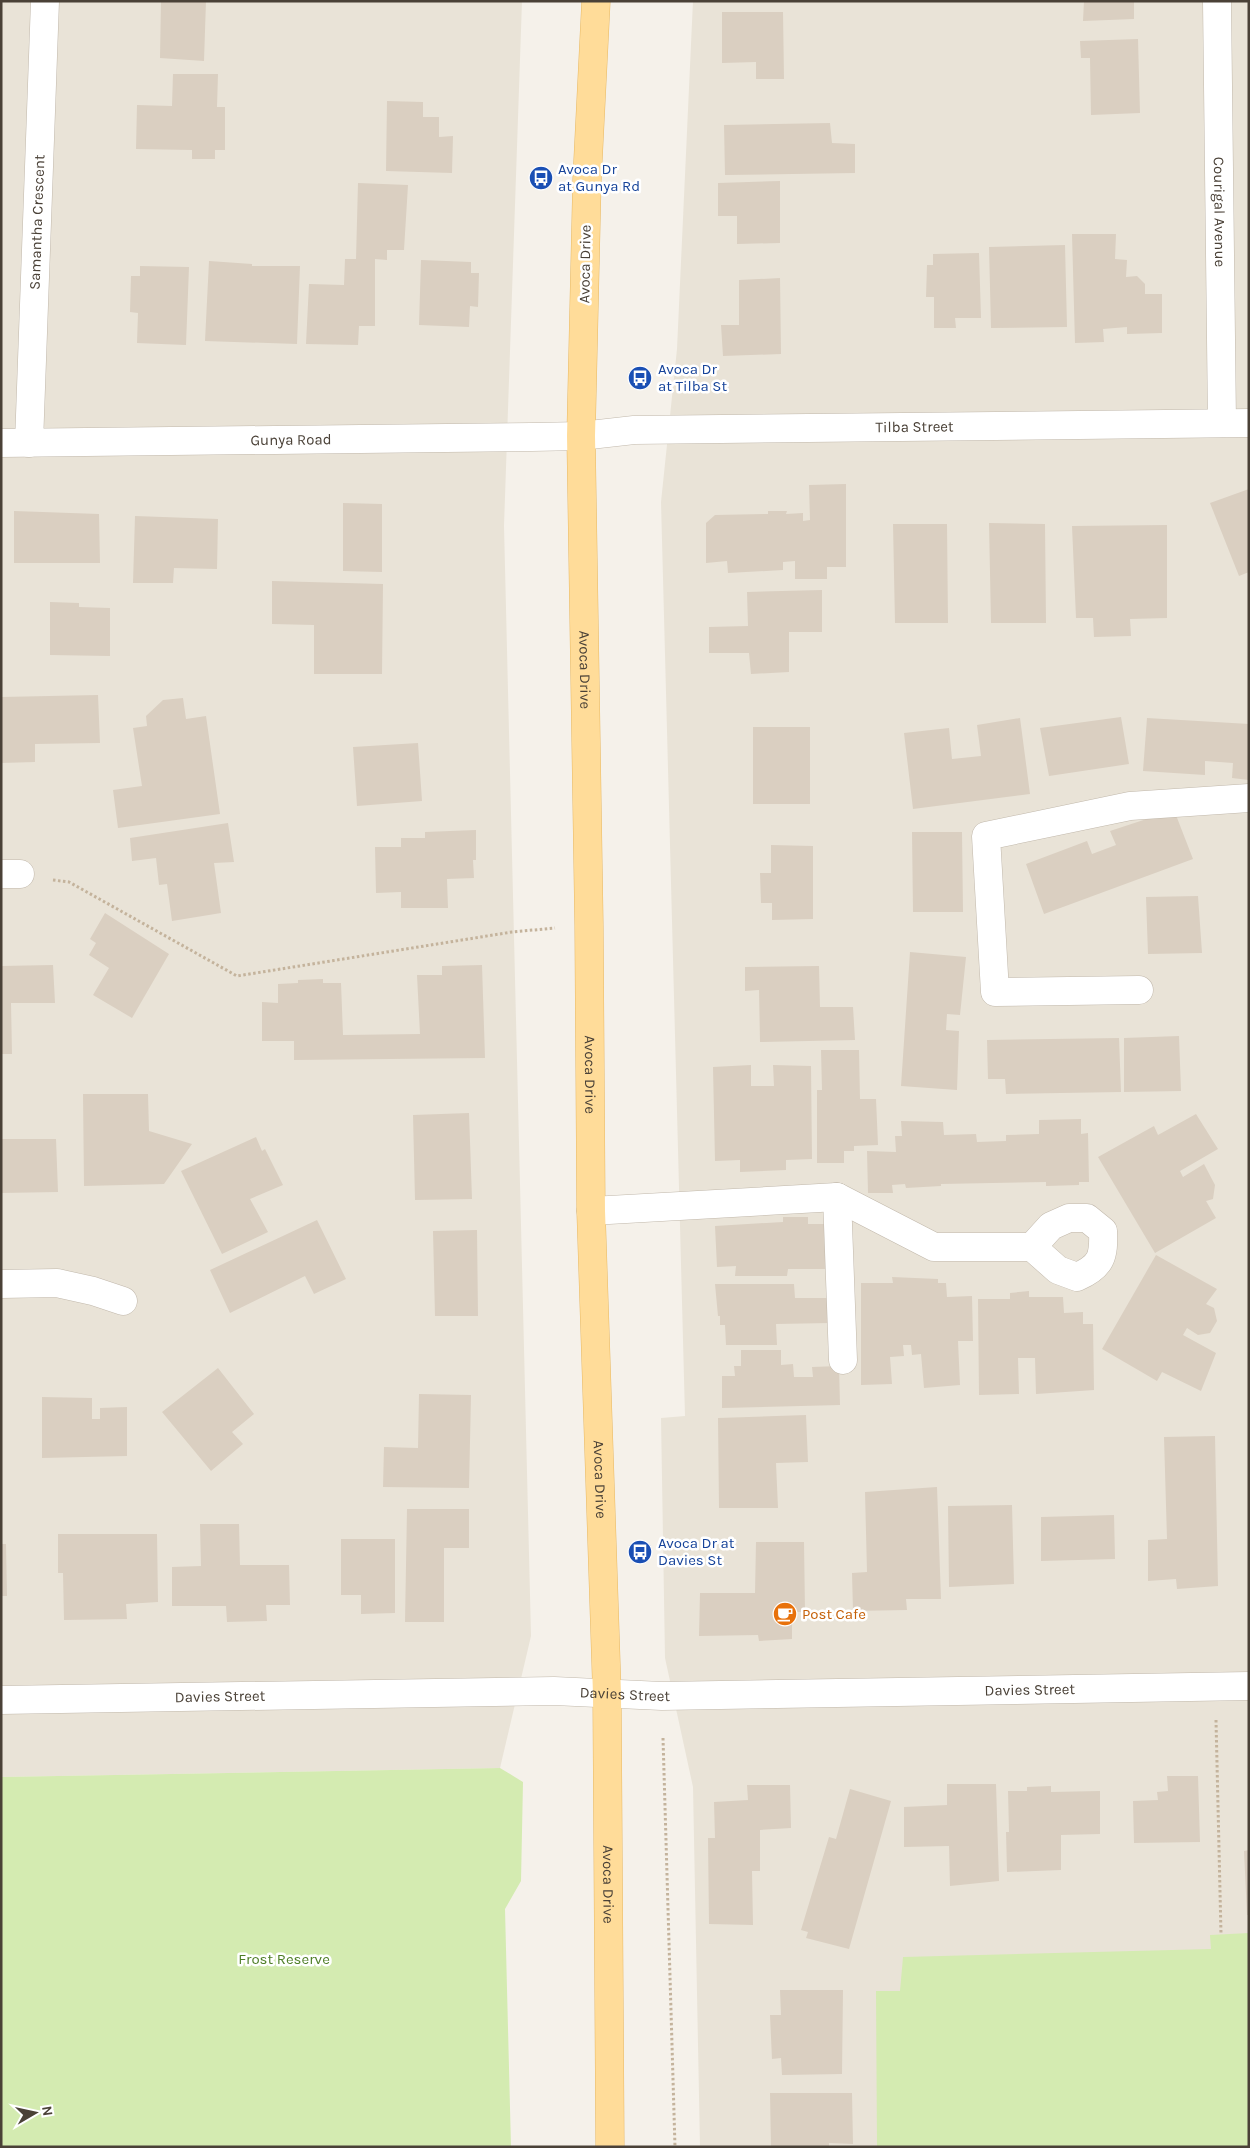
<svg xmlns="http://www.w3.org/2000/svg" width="1250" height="2148" font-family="Karla,sans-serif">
  <rect width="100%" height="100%" fill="#f5f1ea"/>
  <!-- residential -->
  <path fill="#e9e3d7" d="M 1,1 L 522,1 L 504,526 L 531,1636 L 500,1768 L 1,1777 Z
    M 693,1 L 1249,1 L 1249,2147 L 700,2147 L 693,1787 L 665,1658 L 661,1418 L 685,1416 L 661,502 L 677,349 Z"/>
  <!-- green -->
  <path fill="#d4ebb1" d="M 500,1768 L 523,1782 L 521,1881 L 505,1909 L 511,2147 L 1,2147 L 1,1777 Z
    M 1249,1933 L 1249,2147 L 877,2147 L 876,1991 L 900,1991 L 903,1957 L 1211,1949 L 1210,1935 Z"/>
  <!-- building -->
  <path fill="#dacfc1" d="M 161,1 L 206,1 L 204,61 L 160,58 Z
    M 1084,1 L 1134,1 L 1134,19 L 1083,21 Z
    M 722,12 L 783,12 L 784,79 L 756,79 L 756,62 L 722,63 Z
    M 1138,39 L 1140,113 L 1091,115 L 1090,58 L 1081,58 L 1080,41 Z
    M 173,74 L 218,74 L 217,107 L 225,107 L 225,150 L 215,150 L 215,159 L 192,159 L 192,150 L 136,149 L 137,105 L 172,106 Z
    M 387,101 L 423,102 L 423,117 L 439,117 L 439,137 L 453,136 L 452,173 L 386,171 Z
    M 830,123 L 832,143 L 855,144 L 855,173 L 725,175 L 724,125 Z
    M 780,181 L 780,243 L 737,244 L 737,216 L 718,216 L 718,183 Z
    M 358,183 L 408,185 L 404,250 L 387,250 L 387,260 L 375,259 L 375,326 L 359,326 L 358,345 L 306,344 L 309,284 L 344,285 L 345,259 L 356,259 Z
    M 1072,234 L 1116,234 L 1115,259 L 1127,260 L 1126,277 L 1137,276 L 1145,284 L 1145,294 L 1162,294 L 1162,333 L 1127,334 L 1127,327 L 1103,329 L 1104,342 L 1075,343 Z
    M 1065,245 L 1067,327 L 991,328 L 989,247 Z
    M 979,253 L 981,318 L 955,318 L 956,328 L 934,328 L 934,297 L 926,297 L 927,265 L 933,265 L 933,254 Z
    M 421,260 L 471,262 L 471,273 L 479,273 L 478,307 L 470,306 L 469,327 L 419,325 Z
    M 209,261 L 252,264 L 252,266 L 300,266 L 297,344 L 205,341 Z
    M 140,266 L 189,267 L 186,345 L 137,343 L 138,313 L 130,312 L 131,276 L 140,276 Z
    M 780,278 L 781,354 L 723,356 L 721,325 L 739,325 L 739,280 Z
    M 846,484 L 846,567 L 827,567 L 827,579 L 795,579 L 795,561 L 783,562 L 783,570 L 728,573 L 727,561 L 706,563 L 706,523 L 715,515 L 768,514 L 768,511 L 787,511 L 786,514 L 803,513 L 803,521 L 810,520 L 809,485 Z
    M 1249,489 L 1249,572 L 1239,576 L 1210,503 Z
    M 343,503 L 382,504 L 382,572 L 343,571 Z
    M 14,511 L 99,514 L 100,563 L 14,563 Z
    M 135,516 L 218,519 L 217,569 L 174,568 L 173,583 L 133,583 Z
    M 989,523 L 1045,524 L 1046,623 L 991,623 Z
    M 893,524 L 947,524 L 948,623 L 895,623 Z
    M 1167,525 L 1167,618 L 1130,619 L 1131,636 L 1094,637 L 1093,618 L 1076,618 L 1072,526 Z
    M 272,581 L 383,584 L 382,674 L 314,674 L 314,625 L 272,624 Z
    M 822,590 L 822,632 L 789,632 L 789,672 L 751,674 L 749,653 L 709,653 L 709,627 L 748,626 L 747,592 Z
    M 50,602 L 79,603 L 79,607 L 110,608 L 110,656 L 50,655 Z
    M 98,695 L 100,743 L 35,744 L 35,762 L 1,763 L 1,697 Z
    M 183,698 L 186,719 L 206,716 L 220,814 L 118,828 L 113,790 L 142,786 L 133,728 L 147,726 L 146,716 L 163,700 Z
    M 1121,717 L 1129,764 L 1049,776 L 1040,728 Z
    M 1020,718 L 1030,794 L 913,809 L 904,733 L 949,728 L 952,759 L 981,756 L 977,725 Z
    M 1147,718 L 1249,724 L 1249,780 L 1232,778 L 1233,763 L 1205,761 L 1205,775 L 1143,771 Z
    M 753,727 L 810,727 L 810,804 L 753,804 Z
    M 418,743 L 422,801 L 357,806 L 353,747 Z
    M 1174,810 L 1193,859 L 1044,914 L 1026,864 L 1087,841 L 1092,854 L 1116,845 L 1110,831 Z
    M 228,823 L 234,862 L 214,863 L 221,913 L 172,921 L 167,884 L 159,885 L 156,858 L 132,861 L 130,838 Z
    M 476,830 L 476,860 L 473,860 L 474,878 L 447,879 L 448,908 L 401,908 L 401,892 L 376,893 L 375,847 L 401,847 L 401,838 L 425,838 L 425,832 Z
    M 912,832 L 962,832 L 963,912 L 913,912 Z
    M 771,845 L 813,846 L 813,919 L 772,920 L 772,903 L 761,903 L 760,873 L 771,873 Z
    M 1198,896 L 1202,953 L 1148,954 L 1146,897 Z
    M 105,913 L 169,954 L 132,1018 L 93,995 L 109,968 L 89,955 L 96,943 L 90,939 Z
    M 910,952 L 966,957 L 960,1015 L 947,1014 L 946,1030 L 959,1031 L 957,1090 L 901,1086 Z
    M 53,965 L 55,1003 L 11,1003 L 12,1054 L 1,1054 L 1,966 Z
    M 482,965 L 485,1058 L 294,1060 L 294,1041 L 262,1041 L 262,1002 L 278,1003 L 278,984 L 298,983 L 298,980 L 323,979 L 323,983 L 341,983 L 343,1035 L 420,1034 L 417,975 L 442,975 L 442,966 Z
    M 819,966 L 820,1007 L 853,1007 L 855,1040 L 760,1042 L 759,990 L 745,991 L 745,967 Z
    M 1179,1036 L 1181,1091 L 1124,1092 L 1124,1038 Z
    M 1119,1038 L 1121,1092 L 1006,1094 L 1005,1079 L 988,1079 L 987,1040 Z
    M 821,1050 L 859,1050 L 860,1099 L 876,1099 L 878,1145 L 854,1146 L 854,1151 L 844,1151 L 844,1163 L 817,1163 L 817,1090 L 822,1090 Z
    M 751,1065 L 751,1086 L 774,1086 L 773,1065 L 811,1066 L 812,1159 L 786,1160 L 786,1170 L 740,1172 L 740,1160 L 715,1161 L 713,1067 Z
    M 83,1094 L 148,1094 L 149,1131 L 192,1144 L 164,1184 L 84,1186 Z
    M 469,1113 L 472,1199 L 415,1200 L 413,1115 Z
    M 1196,1114 L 1218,1149 L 1180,1171 L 1183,1177 L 1204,1164 L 1215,1185 L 1213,1199 L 1206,1201 L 1216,1218 L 1155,1253 L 1098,1157 L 1154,1126 L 1158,1135 Z
    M 1081,1119 L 1081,1134 L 1088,1133 L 1089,1182 L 1079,1182 L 1079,1185 L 1046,1186 L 1046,1182 L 941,1184 L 941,1186 L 906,1188 L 905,1184 L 892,1185 L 893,1193 L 868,1193 L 867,1151 L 896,1152 L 895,1136 L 902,1136 L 901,1121 L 943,1122 L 944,1135 L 976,1134 L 977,1142 L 1006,1141 L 1006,1135 L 1039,1134 L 1039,1120 Z
    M 256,1137 L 262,1151 L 265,1149 L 283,1185 L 250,1199 L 268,1232 L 222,1254 L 181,1171 Z
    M 1,1139 L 56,1139 L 58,1192 L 1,1193 Z
    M 783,1217 L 808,1217 L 808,1224 L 825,1224 L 826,1269 L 788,1269 L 787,1276 L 735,1276 L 736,1266 L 717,1267 L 715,1226 L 783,1222 Z
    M 317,1220 L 346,1279 L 314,1294 L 305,1276 L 230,1313 L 210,1270 Z
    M 477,1230 L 478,1316 L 435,1316 L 433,1231 Z
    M 1156,1255 L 1217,1289 L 1206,1304 L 1214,1308 L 1217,1321 L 1210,1333 L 1198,1335 L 1187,1328 L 1183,1335 L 1216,1353 L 1201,1391 L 1162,1372 L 1157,1381 L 1102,1349 Z
    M 892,1277 L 938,1279 L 938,1283 L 946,1283 L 947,1297 L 972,1296 L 973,1341 L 958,1341 L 960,1385 L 924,1388 L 921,1354 L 912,1355 L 911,1345 L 903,1345 L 904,1356 L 890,1357 L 892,1384 L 861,1385 L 861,1283 L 893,1283 Z
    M 715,1284 L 794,1284 L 795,1298 L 830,1298 L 830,1323 L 776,1324 L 777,1345 L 726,1345 L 725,1325 L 720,1325 L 720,1316 L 718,1316 Z
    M 1029,1291 L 1029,1297 L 1063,1297 L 1064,1313 L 1083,1312 L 1083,1324 L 1093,1324 L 1094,1390 L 1036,1394 L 1035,1358 L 1018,1358 L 1019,1394 L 979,1395 L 978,1299 L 1010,1299 L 1010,1293 Z
    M 741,1350 L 781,1350 L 781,1365 L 793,1364 L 794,1377 L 813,1377 L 812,1367 L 839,1366 L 840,1405 L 722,1408 L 722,1376 L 735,1376 L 734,1366 L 741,1366 Z
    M 218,1368 L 254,1414 L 232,1432 L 243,1444 L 211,1471 L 162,1412 Z
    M 419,1394 L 471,1395 L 469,1488 L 383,1487 L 384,1447 L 418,1448 Z
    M 42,1397 L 92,1398 L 92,1419 L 100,1419 L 100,1408 L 127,1407 L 127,1456 L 42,1458 Z
    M 806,1415 L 808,1462 L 776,1463 L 778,1508 L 719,1508 L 718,1418 Z
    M 1215,1436 L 1218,1586 L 1177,1589 L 1176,1579 L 1148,1581 L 1148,1540 L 1167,1539 L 1164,1437 Z
    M 937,1487 L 941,1599 L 906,1599 L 907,1610 L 853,1611 L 852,1573 L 867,1572 L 865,1492 Z
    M 1012,1505 L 1014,1584 L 949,1587 L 948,1506 Z
    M 407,1509 L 469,1509 L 469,1548 L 444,1548 L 444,1622 L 405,1622 Z
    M 1114,1515 L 1115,1559 L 1041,1561 L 1041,1517 Z
    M 200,1524 L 239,1524 L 240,1565 L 289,1565 L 290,1605 L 266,1605 L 267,1621 L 227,1622 L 226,1606 L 172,1606 L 172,1567 L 201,1566 Z
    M 58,1534 L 157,1534 L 158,1602 L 126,1604 L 127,1619 L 64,1620 L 63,1573 L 58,1573 Z
    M 341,1539 L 395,1539 L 395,1613 L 361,1614 L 361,1595 L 341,1595 Z
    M 756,1542 L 804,1542 L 805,1612 L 792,1612 L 792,1639 L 759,1641 L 758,1635 L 699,1636 L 700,1593 L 755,1593 Z
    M 1,1544 L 6,1544 L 7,1596 L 1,1596 Z
    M 1167,1776 L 1198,1776 L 1200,1842 L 1134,1843 L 1133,1801 L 1158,1800 L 1157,1792 L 1168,1791 Z
    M 947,1784 L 996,1784 L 999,1881 L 950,1886 L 949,1846 L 904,1847 L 904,1807 L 947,1805 Z
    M 747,1785 L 790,1785 L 791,1828 L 760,1830 L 760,1871 L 752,1871 L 753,1925 L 709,1924 L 708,1838 L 715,1838 L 714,1802 L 748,1800 Z
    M 1051,1786 L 1051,1792 L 1100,1791 L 1100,1834 L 1061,1835 L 1061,1870 L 1007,1872 L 1006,1832 L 1009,1832 L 1008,1791 L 1027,1791 L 1027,1787 Z
    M 850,1789 L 891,1801 L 849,1949 L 806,1938 L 808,1932 L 801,1930 L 829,1837 L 836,1839 Z
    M 1249,1850 L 1249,1915 L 1247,1915 L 1244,1851 Z
    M 780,1990 L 843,1990 L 842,2074 L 782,2075 L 781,2058 L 772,2059 L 770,2015 L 781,2015 Z
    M 770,2093 L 852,2093 L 853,2144 L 829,2143 L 829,2147 L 771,2147 Z"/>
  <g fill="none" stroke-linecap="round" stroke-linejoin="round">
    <!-- minor casing -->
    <g stroke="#c1b8ab" stroke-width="29">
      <g id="minor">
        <path id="s1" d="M 1217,1 L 1222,423"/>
        <path id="s2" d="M 1,443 L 532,437 L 581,436 L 634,430 L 1249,423"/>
        <path id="s3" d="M 29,443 L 45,1"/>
        <path d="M 1,874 L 20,874"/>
        <path d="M 1139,990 L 995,992 L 986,836 L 1130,806 L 1249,798"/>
        <path d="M 837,1197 L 843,1360"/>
        <path d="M 591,1211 L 837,1197 L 934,1247 L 1032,1247 L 1058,1270 L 1077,1277 C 1102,1266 1104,1256 1103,1231 L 1087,1218 L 1069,1218 L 1051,1226 L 1032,1247"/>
        <path d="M 1,1284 L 57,1283 L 93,1291 L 123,1301"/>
        <path id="s4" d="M 1,1700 L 554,1691 L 662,1696 L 1249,1686"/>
      </g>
    </g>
    <!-- major casing -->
    <g stroke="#e8b964" stroke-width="29">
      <g id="major">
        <path id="s5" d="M 596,1 L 587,180 L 581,436 L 589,925 L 591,1211 L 607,1694 L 610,2147"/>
      </g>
    </g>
    <!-- path -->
    <path stroke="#c4b39c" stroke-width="3" stroke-dasharray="2.5 2.5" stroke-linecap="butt" d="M 53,880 L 69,882 L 237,976 L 512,932 L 555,928
      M 1216,1720 L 1221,1934
      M 663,1738 L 675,2147"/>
    <!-- minor -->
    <use href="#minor" stroke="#fff" stroke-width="28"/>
    <!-- major -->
    <use href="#major" stroke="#ffdc99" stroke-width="28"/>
  </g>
  <!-- icons -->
  <defs>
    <g id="bus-disc" transform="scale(1.25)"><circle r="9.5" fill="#1a4fb4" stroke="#fff"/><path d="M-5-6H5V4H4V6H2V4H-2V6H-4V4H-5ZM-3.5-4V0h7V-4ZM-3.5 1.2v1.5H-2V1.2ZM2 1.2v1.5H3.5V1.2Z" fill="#fff"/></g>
    <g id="cafe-disc" transform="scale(1.25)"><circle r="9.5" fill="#e8710a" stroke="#fff"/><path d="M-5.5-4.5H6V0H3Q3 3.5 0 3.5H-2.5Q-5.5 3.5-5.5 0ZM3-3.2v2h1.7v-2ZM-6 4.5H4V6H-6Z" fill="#fff"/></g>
  </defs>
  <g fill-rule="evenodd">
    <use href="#bus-disc" x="541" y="178"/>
    <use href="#bus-disc" x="640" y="378"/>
    <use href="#bus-disc" x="640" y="1552"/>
    <use href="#cafe-disc" x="785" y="1614"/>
  </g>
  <g text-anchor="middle" stroke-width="5" stroke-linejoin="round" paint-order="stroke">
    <!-- transit labels -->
    <g font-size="15" fill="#164399" stroke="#fff" text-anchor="start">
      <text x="558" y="174">Avoca Dr<tspan x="558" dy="17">at Gunya Rd</tspan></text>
      <text x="658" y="374">Avoca Dr<tspan x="658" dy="17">at Tilba St</tspan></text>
      <text x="658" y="1548">Avoca Dr at<tspan x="658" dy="17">Davies St</tspan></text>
    </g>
    <!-- street labels -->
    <g font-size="15" fill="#4a4137" stroke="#fff">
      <text dy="5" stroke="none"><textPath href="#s1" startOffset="211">Courigal Avenue</textPath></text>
      <text dy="5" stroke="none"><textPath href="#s3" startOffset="221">Samantha Crescent</textPath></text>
      <text transform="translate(585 264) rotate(-89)" y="5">Avoca Drive</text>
      <text dy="5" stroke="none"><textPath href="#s2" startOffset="914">Tilba Street</textPath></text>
      <text dy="5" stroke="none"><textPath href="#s2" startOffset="290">Gunya Road</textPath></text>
      <text dy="5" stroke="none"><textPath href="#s5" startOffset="669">Avoca Drive</textPath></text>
      <text dy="5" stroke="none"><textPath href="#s5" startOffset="1074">Avoca Drive</textPath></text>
      <text dy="5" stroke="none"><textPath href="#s5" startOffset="1479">Avoca Drive</textPath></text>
      <text dy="5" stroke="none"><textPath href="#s4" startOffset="1029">Davies Street</textPath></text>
      <text dy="5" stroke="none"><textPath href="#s4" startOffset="624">Davies Street</textPath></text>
      <text dy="5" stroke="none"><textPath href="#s4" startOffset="219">Davies Street</textPath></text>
      <text dy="5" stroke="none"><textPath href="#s5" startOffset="1884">Avoca Drive</textPath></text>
    </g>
    <!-- food labels -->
    <g font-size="15" fill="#c56008" stroke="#fff" text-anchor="start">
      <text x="802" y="1619">Post Cafe</text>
    </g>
    <!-- park labels -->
    <g font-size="15" fill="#4e7e27" stroke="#fff">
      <text x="284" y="1964">Frost Reserve</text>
    </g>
  </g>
  <!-- border -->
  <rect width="1250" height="2148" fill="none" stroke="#4a4137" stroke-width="5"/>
  <!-- north arrow -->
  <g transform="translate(35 2113) rotate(81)" stroke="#ffffff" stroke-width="4" paint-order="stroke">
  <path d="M0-4L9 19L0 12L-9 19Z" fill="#4a4137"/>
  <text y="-8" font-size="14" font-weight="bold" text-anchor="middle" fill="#4a4137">N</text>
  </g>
</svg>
